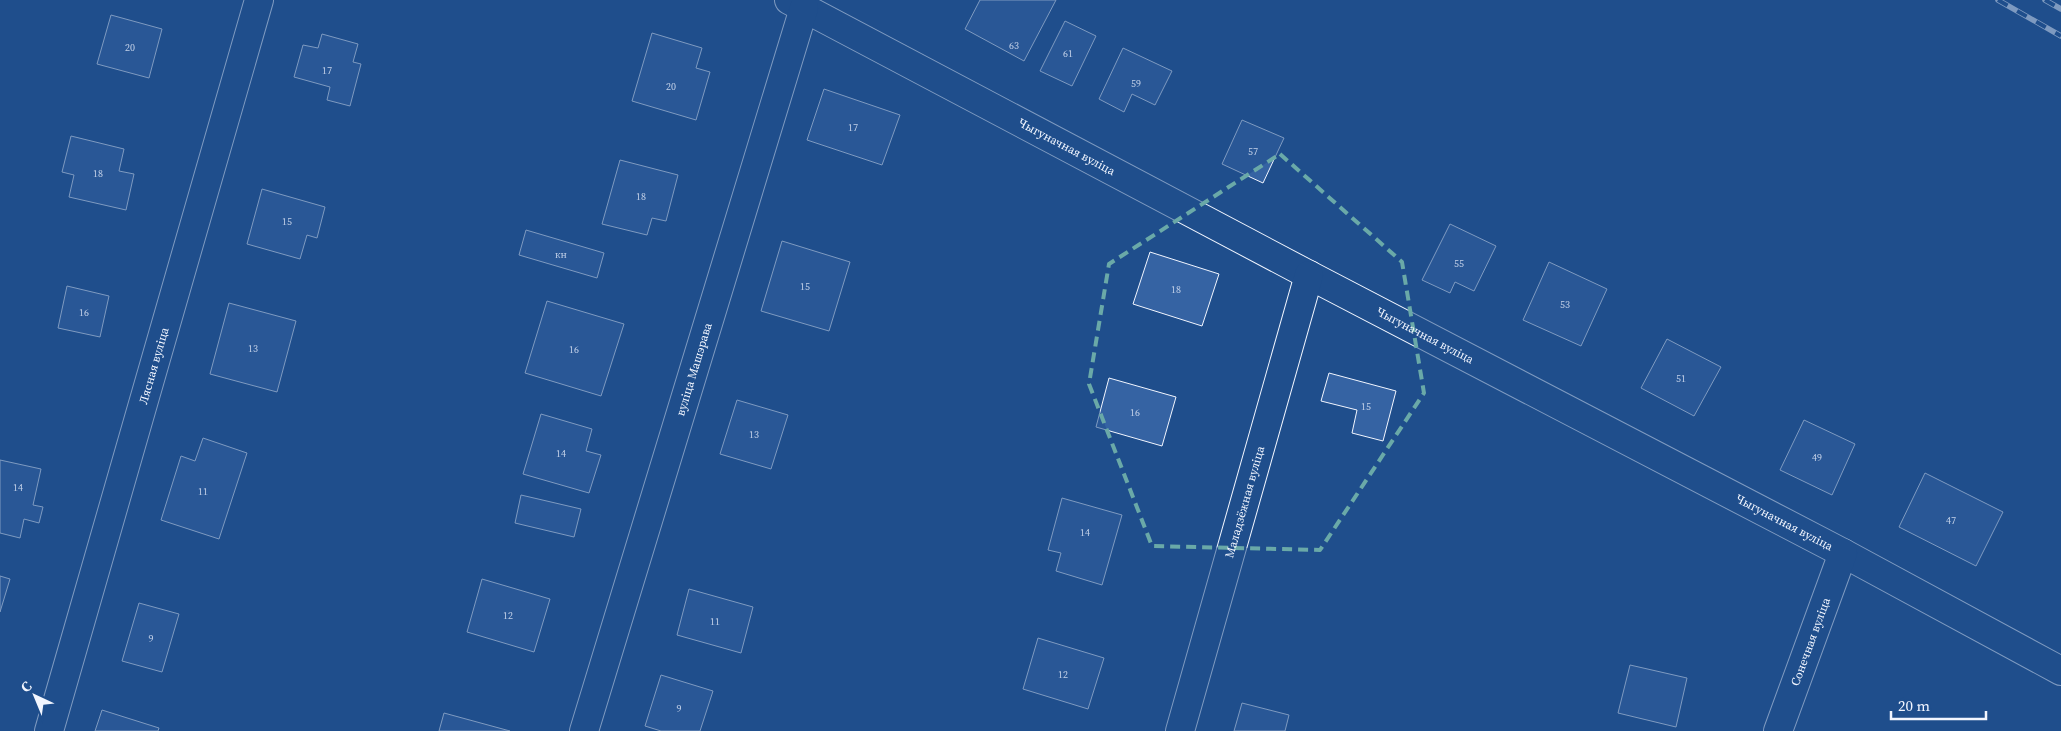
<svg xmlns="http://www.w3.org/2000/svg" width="2061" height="731" font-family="'Source Serif 4',serif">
  <rect width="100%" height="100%" fill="#1f4e8c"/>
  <!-- building -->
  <path fill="#3563a3" stroke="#f2f6ff" d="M 980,0 L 1056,0 L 1024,61 L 965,29 Z
    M 111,15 L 162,29 L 149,78 L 97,64 Z
    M 1065,21 L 1096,36 L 1072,86 L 1040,71 Z
    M 652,33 L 702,48 L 696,68 L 710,72 L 696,120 L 632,101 Z
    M 322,34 L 358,44 L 353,62 L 361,64 L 350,106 L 327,100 L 330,87 L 294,77 L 303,45 L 318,48 Z
    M 1123,48 L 1172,71 L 1155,105 L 1132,94 L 1124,112 L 1099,99 Z
    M 824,89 L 900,115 L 882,165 L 807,140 Z
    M 1242,120 L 1284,138 L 1263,183 L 1222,164 Z
    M 71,136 L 124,149 L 119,171 L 134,174 L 126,210 L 69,197 L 74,175 L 62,172 Z
    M 620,160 L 678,175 L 666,221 L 652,218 L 647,235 L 602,224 Z
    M 262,189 L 325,207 L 317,238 L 307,235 L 300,259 L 247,244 Z
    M 1450,224 L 1496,246 L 1474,291 L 1455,282 L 1450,293 L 1422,280 Z
    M 526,230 L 604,253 L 597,278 L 519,255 Z
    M 782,241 L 850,262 L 829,331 L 761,311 Z
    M 1150,252 L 1219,274 L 1202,326 L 1133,304 Z
    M 1549,262 L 1607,289 L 1581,346 L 1523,320 Z
    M 67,286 L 109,296 L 100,337 L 58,328 Z
    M 547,301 L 624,324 L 601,396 L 525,373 Z
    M 229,303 L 296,321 L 277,392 L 210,374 Z
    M 1667,339 L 1721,367 L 1694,416 L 1641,388 Z
    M 1329,373 L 1396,391 L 1383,441 L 1352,433 L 1357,410 L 1321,401 Z
    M 1109,378 L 1176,397 L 1162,446 L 1096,427 Z
    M 737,400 L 788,415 L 771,469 L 720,454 Z
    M 541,414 L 592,429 L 586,451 L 601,455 L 589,493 L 523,474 Z
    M 1804,420 L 1855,444 L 1832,495 L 1780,470 Z
    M 203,438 L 247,453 L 219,539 L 161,520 L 181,456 L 195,461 Z
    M 0,460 L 41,469 L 33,505 L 43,507 L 39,523 L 24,519 L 20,538 L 0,533 Z
    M 1925,473 L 2003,512 L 1976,566 L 1899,527 Z
    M 521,495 L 581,509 L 574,537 L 515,523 Z
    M 1062,498 L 1122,515 L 1102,585 L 1056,571 L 1061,553 L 1048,550 Z
    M 0,576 L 10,579 L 0,612 Z
    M 482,579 L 550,599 L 534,652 L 467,632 Z
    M 689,589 L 753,607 L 741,653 L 677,635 Z
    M 139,603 L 179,614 L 162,672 L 122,661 Z
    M 1038,638 L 1104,658 L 1088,709 L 1023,689 Z
    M 1630,665 L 1687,678 L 1676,727 L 1618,713 Z
    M 661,675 L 713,691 L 700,731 L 661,731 L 645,726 Z
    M 1242,703 L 1289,715 L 1285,731 L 1234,731 Z
    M 102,710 L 159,728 L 158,731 L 95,731 Z
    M 444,713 L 510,731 L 439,731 Z"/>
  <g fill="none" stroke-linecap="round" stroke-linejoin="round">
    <!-- street casing -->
    <g stroke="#f2f6ff" stroke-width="30">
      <g id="street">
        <path id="s1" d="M 789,0 L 1309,275 L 1843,553 L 2061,671"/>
        <path id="s2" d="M 49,731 L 259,0"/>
        <path id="s3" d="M 584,731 L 804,8"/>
        <path id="s4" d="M 1180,731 L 1309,275"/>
        <path id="s5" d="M 1778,731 L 1843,553"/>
      </g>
    </g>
    <!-- street -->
    <use href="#street" stroke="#1f4e8c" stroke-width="28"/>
    <!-- rail casing -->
    <g stroke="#f2f6ff" stroke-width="5.5">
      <path id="rail" d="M 1998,0 L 2061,36
        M 2045,0 L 2061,9"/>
    </g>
    <!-- rail -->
    <use href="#rail" stroke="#1f4e8c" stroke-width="4" stroke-dasharray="11" stroke-linecap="butt"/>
  </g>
  <!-- marked area -->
  <path d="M0 0H2061V731H0ZM 1280,154 L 1402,262 L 1424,393 L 1320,550 L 1152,546 L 1089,384 L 1109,264 Z" fill="#1f4e8c" fill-opacity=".55" fill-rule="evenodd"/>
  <path fill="none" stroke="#6aa9a8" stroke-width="4" stroke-dasharray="10 6" stroke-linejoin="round" d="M 1280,154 L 1402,262 L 1424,393 L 1320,550 L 1152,546 L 1089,384 L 1109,264 Z"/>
  <g text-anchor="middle" stroke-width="4" stroke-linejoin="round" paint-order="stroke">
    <!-- number labels -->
    <g font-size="10" fill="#c3d1e8">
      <text x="1014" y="49">63</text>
      <text x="130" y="51">20</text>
      <text x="1068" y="57">61</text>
      <text x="327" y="74">17</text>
      <text x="1136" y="87">59</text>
      <text x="671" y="90">20</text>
      <text x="853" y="131">17</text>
      <text x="1253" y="155">57</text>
      <text x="98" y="177">18</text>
      <text x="641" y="200">18</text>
      <text x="287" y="225">15</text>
      <text x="561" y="258">кн</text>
      <text x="1459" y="267">55</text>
      <text x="805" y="290">15</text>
      <text x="1176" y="293">18</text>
      <text x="1565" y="308">53</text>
      <text x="84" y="316">16</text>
      <text x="253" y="352">13</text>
      <text x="574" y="353">16</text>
      <text x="1681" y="382">51</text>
      <text x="1366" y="410">15</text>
      <text x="1135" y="416">16</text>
      <text x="754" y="438">13</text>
      <text x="561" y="457">14</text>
      <text x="1817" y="461">49</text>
      <text x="18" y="491">14</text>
      <text x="203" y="495">11</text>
      <text x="1951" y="524">47</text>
      <text x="1085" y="536">14</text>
      <text x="508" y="619">12</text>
      <text x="715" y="625">11</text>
      <text x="151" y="642">9</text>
      <text x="1063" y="678">12</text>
      <text x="679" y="712">9</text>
    </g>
    <!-- street labels -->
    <g font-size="12" fill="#f2f6ff" stroke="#1f4e8c">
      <text dy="4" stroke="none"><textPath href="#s1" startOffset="314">Чыгуначная вуліца</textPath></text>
      <text dy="4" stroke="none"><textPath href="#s1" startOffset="719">Чыгуначная вуліца</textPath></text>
      <text dy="4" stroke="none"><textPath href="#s2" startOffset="380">Лясная вуліца</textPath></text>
      <text dy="4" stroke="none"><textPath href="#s3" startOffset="378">вуліца Машэрава</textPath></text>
      <text dy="4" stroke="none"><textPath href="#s4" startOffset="238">Маладзёжная вуліца</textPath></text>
      <text dy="4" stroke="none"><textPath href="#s1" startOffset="1124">Чыгуначная вуліца</textPath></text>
      <text dy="4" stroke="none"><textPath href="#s5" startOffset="95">Сонечная вуліца</textPath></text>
    </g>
  </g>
  <!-- north arrow -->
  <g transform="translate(35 696) rotate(316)" stroke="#1f4e8c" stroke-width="4" paint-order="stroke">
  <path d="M0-4L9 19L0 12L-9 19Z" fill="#f2f6ff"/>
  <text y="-8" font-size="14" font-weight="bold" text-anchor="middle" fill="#f2f6ff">С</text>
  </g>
  <!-- scale -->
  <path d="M1891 711v8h95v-8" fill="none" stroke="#f2f6ff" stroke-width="2.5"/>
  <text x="1898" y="711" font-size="15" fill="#f2f6ff" stroke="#1f4e8c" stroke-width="4" paint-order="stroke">20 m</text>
</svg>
